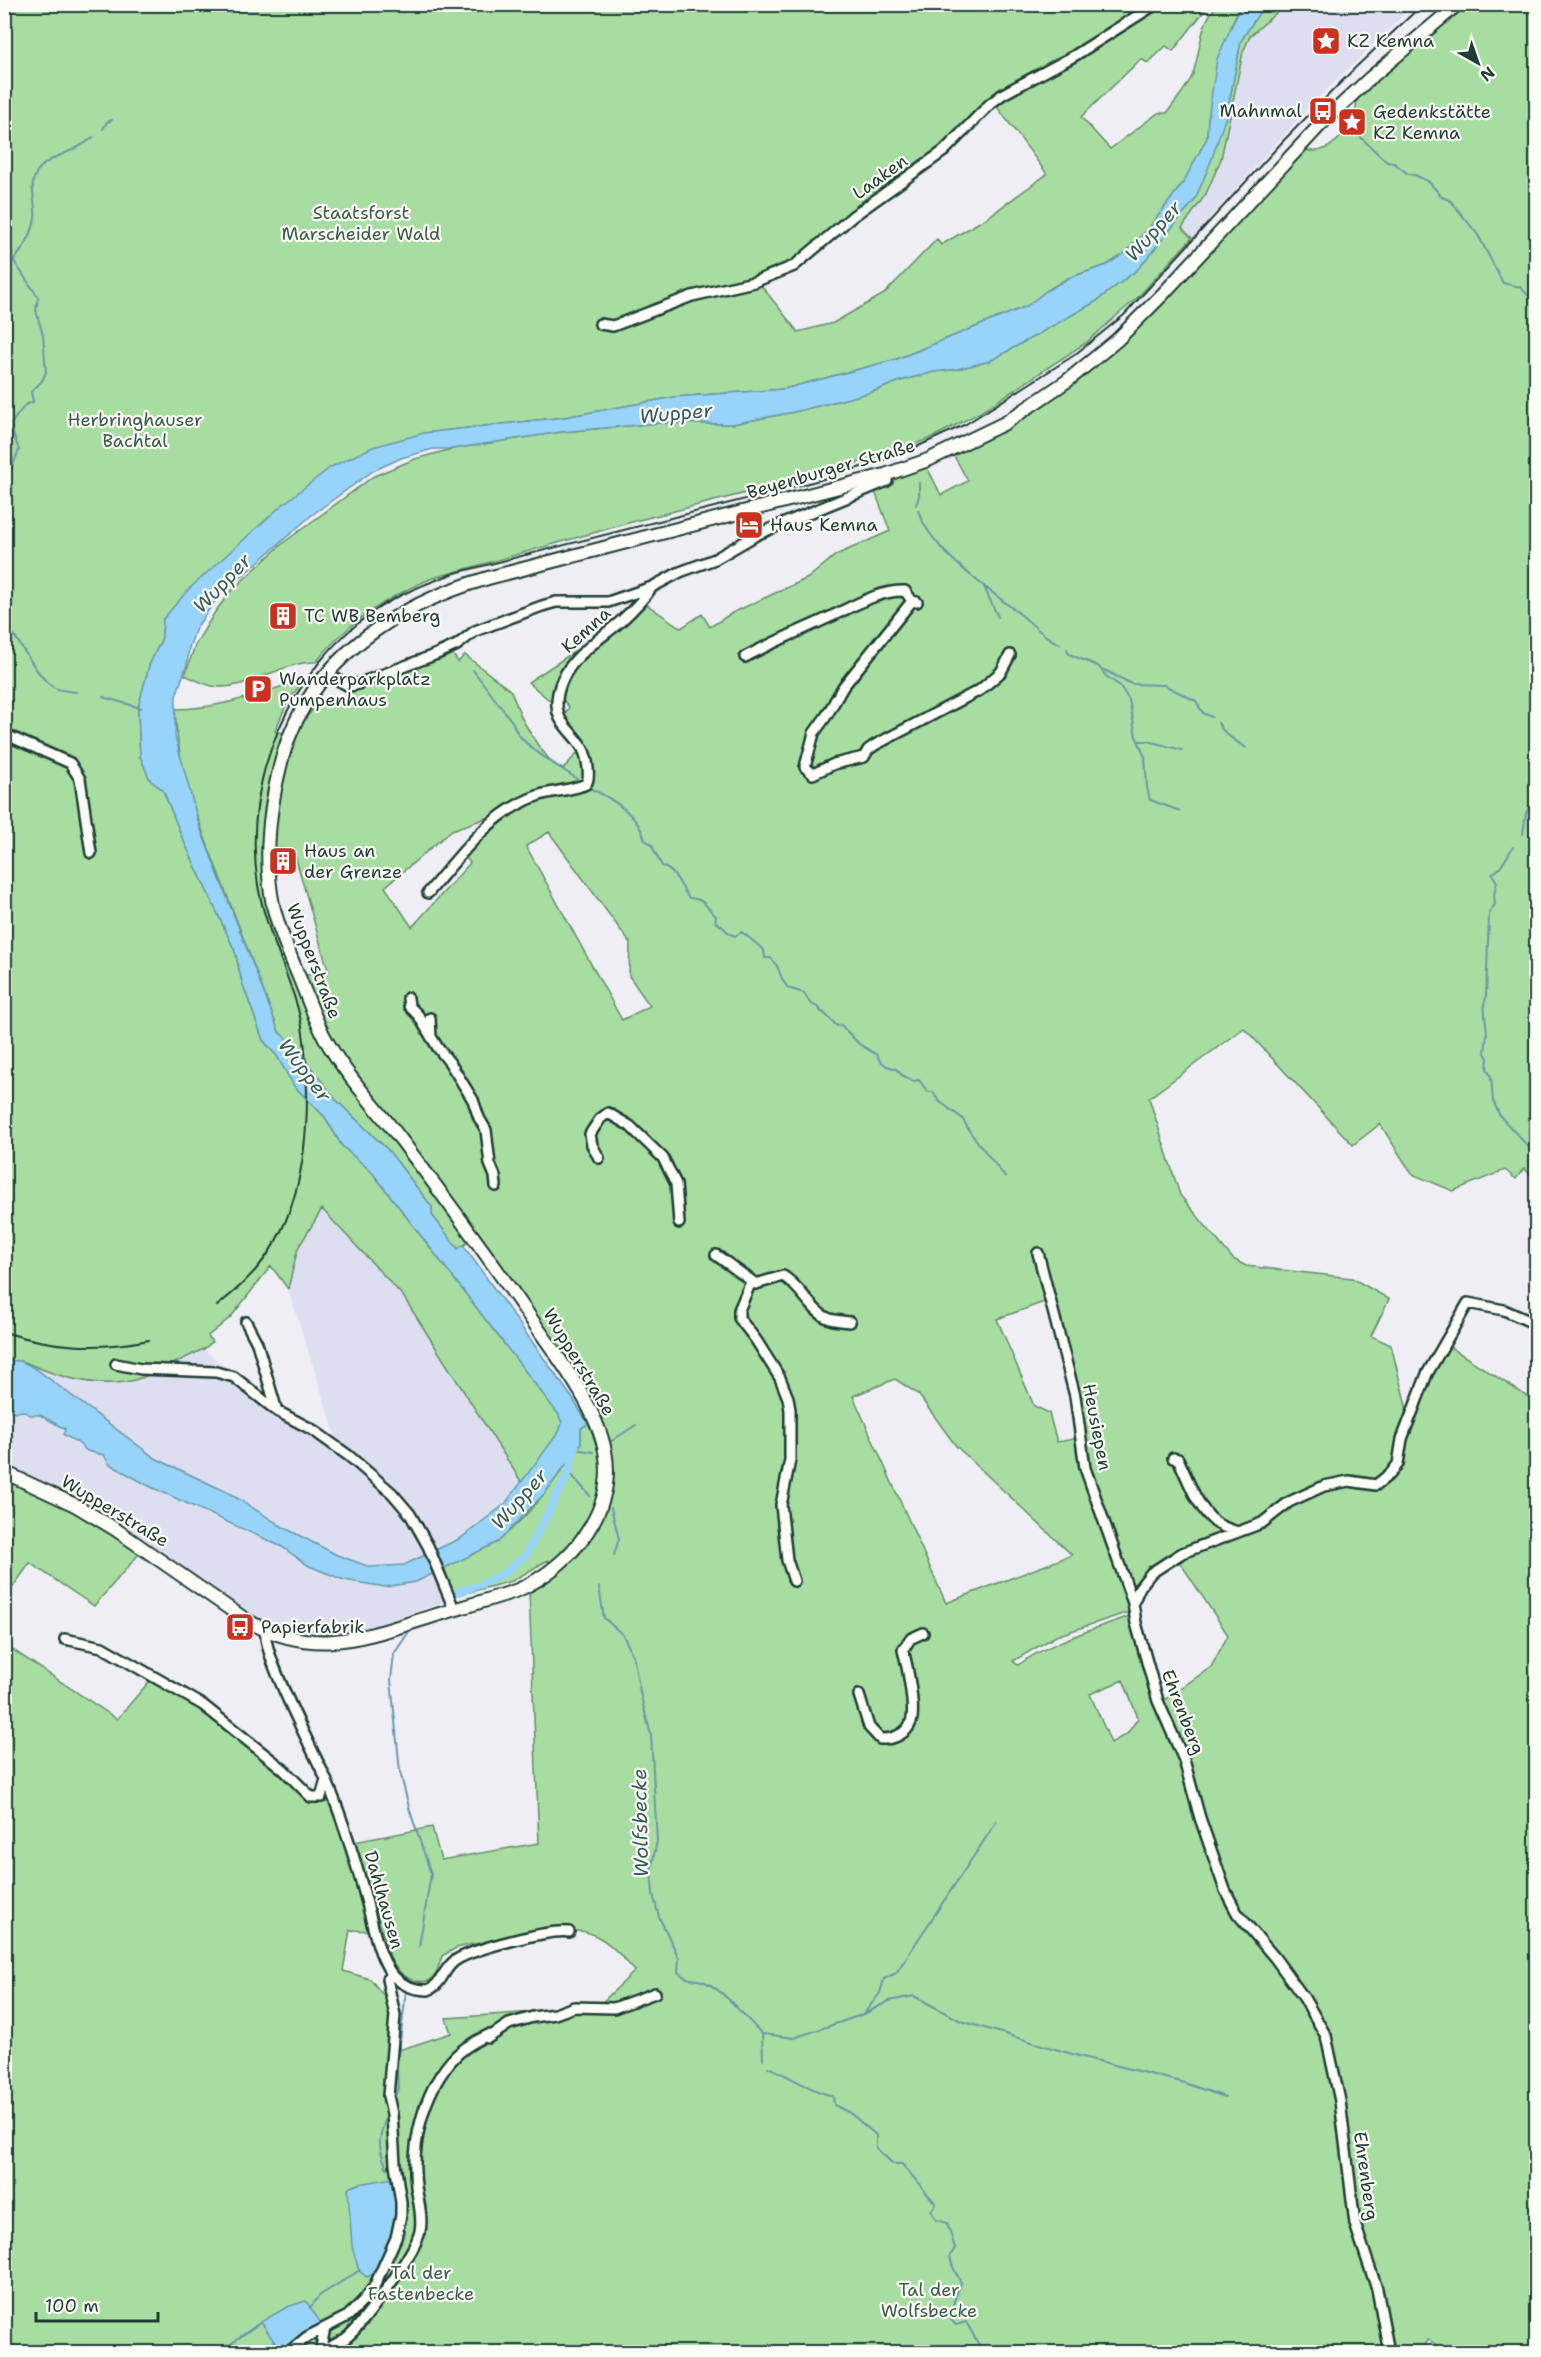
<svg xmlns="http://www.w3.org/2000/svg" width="1541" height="2357" font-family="'Shantell Sans',sans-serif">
  <rect width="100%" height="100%" fill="#efeef4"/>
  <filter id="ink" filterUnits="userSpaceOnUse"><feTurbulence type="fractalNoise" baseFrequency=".0167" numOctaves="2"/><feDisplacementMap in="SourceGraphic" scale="12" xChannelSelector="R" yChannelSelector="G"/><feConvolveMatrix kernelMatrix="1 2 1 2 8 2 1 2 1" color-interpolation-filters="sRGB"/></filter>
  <g filter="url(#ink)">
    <!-- built -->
    <path fill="#dedef1" d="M 1285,5 L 1414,5 L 1309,107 L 1192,238 L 1181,229 L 1206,194 L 1221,159 L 1243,52 L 1250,36 Z
      M 322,1208 L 403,1296 L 522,1483 L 495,1513 L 461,1538 L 427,1555 L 446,1602 L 359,1631 L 332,1635 L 302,1635 L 257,1618 L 144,1539 L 5,1468 L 4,1405 L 21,1361 L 115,1383 L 142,1378 L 204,1349 L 277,1414 L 339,1446 L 288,1289 L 298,1248 Z"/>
    <!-- green -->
    <path fill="#a7dda0" stroke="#638d6a" stroke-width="1.5" fill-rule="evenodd" d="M 5,5 L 1209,5 L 1173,51 L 1166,46 L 1148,63 L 1141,59 L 1081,117 L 1110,149 L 1158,113 L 1167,113 C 1175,101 1188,87 1193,74 C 1201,49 1199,25 1217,5 L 1241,5 L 1233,21 L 1208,119 L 1207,138 L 1183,183 L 1149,228 L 1125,253 L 1107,265 L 1068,278 L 1046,291 L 1027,306 L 897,359 L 784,389 L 675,397 L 565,417 L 424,433 L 163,619 L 162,638 L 149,666 L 138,708 L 140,756 L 150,780 L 163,790 L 182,837 L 235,951 L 242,982 L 263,1040 L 277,1056 L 295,1087 L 325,1117 L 342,1146 L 372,1172 L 559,1415 L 562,1423 L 559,1432 L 522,1483 L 403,1296 L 322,1209 L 298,1248 L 288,1289 L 271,1266 L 231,1317 L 208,1336 L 212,1342 L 204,1349 C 184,1358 163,1370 141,1378 C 103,1391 60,1378 25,1362 L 5,1377 ZM 995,104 L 1047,174 L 988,217 L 941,245 L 937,239 L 884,294 L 833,323 L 798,332 L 760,284 C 844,232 923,171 995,104 Z
      M 1264,5 L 1285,5 L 1250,36 L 1243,52 L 1221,159 L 1206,194 L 1182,228 L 1192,238 L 1137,298 L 1087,342 L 981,412 L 933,437 L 898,451 L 809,477 L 639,520 L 430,579 C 384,599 348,622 316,662 C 279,662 243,693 212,686 C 203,684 194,679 185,675 L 195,645 L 215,612 L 230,592 L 283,543 L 374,476 L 415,459 L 452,449 L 561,432 L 659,423 L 732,424 L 794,412 L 872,392 L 900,381 L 934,372 L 957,369 L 990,361 L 1095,302 L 1138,269 L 1227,113 L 1241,41 Z
      M 1466,5 L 1536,5 L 1536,1181 L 1524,1168 L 1516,1179 L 1505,1170 L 1453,1191 L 1412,1174 L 1380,1124 L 1353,1145 L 1244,1028 L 1149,1098 L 1180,1195 L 1233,1259 L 1246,1266 L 1352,1278 L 1389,1299 L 1371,1336 L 1391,1345 L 1408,1414 L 1410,1413 L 1429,1374 L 1447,1345 L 1536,1402 L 1536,2352 L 1447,2352 L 1429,2340 L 1418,2352 L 5,2352 L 4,1644 L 117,1719 L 154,1676 L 204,1707 L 282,1769 L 311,1799 L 334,1804 L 371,1931 L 350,1930 L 343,1971 L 370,1979 L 390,2003 L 394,2033 L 393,2052 L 451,2033 L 446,2018 L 596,2008 L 635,1971 C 619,1953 596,1925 569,1932 L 568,1928 L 541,1933 L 540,1929 L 456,1948 L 442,1956 L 436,1974 L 429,1981 C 412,1984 402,1976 392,1963 L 354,1842 L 432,1827 L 441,1860 L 539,1843 L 529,1591 L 558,1572 L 548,1560 L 512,1581 L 454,1596 L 444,1568 L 498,1542 L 524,1517 L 545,1493 L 581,1444 L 581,1428 L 588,1424 L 581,1412 L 587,1404 L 554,1352 L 475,1238 L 458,1249 L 432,1215 L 432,1207 L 388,1150 L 335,1099 L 296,1048 L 279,1032 C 261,985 243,937 225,890 C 202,831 177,772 175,709 C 220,709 262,693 304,679 L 287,703 L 275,731 L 291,735 L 316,706 L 336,705 L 341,702 L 354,687 L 450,650 L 458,662 L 465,655 L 511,691 L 522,719 L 537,744 L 553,764 L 563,769 L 580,750 L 587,773 L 586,780 L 580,785 L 562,788 L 565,791 C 575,790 587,789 592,778 L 584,747 L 562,718 L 561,712 L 566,713 L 569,707 L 560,696 L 564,678 L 569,675 L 577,665 L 576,662 L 643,602 L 681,628 L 702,614 L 710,627 L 732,613 L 808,578 L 836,555 L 890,531 L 874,489 L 926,465 L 941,495 L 968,481 L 953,454 C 1005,427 1057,398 1102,359 C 1175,295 1236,218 1304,149 C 1325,158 1340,137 1354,125 L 1357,98 ZM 501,813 L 463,853 L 470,863 L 412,927 L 385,887 L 452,830 ZM 549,832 L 630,943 L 629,976 L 650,1006 L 622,1020 L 526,846 ZM 274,848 L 293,849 L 328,970 L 302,976 L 277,904 ZM 1047,1301 C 1066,1343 1074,1392 1080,1438 L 1057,1442 L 1049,1413 L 1034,1406 L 997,1319 ZM 895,1379 L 918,1394 L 956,1446 L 1072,1555 L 946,1603 L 853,1396 ZM 1244,1531 L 1244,1534 L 1177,1558 L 1228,1635 L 1211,1667 L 1160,1703 L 1192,1769 L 1201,1806 L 1193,1805 L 1178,1760 L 1157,1706 L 1132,1615 C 1093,1630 1052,1641 1018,1665 L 1013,1661 L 1056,1636 L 1132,1611 L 1131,1600 L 1133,1601 C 1138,1586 1147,1578 1159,1568 C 1186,1547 1210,1538 1244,1531 ZM 1123,1680 L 1138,1718 L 1127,1734 L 1111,1743 L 1090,1694 Z
      M 592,640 L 573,659 L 554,704 L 528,682 Z
      M 5,1479 L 71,1510 L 140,1553 L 94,1606 L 30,1563 L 5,1598 Z"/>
    <!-- water -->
    <path fill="#98d4f9" stroke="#6898aa" stroke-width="1.5" d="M 1241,5 L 1264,5 L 1241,41 L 1227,113 L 1211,161 L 1195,200 L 1138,269 L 1095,302 L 990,361 L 957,369 L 934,372 L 900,381 L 872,392 L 794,412 L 732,424 L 659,423 L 561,432 L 452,449 L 433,449 L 401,458 L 373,471 L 313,514 L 218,597 L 196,628 L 189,648 L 187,664 L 176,696 L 175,736 L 199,825 L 279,1032 L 296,1048 L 335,1099 L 388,1150 L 432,1207 L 432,1215 L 458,1249 L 463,1245 L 573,1399 L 588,1424 L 581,1428 L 581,1444 L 545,1493 L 498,1542 L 416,1582 L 385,1587 L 344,1580 L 309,1566 L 282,1547 L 149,1486 L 109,1464 L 104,1455 L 87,1451 L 77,1442 L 64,1435 L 65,1429 L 40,1415 L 29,1415 L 24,1411 L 15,1412 L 5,1405 L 4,1360 L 21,1361 L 36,1369 L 155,1458 L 229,1493 L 283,1527 L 337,1555 L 370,1567 L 404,1565 L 461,1538 L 505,1504 L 559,1432 L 562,1423 L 559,1415 L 372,1172 L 342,1146 L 325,1117 L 294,1086 L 277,1056 L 263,1040 L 242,982 L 235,951 L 182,837 L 163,790 L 150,780 L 140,756 L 138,708 L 149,666 L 162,638 L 163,619 L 190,588 L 281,506 L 331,467 L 373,447 L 424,433 L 565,417 L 675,397 L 784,389 L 897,359 L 1027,306 L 1046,291 L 1069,278 L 1107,265 L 1125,253 L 1149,228 L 1183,183 L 1207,138 L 1208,119 L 1217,59 Z
      M 393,2178 L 397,2204 L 394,2245 L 373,2274 L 367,2277 L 359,2271 L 352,2246 L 348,2188 L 359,2184 Z
      M 306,2301 L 324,2328 L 288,2352 L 281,2352 L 261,2322 L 287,2307 Z"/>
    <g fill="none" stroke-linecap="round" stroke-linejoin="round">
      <!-- stream -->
      <path stroke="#6898aa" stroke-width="2" d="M 103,129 L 107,122 L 112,120
        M 1357,134 L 1387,162 L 1394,163 L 1408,174 L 1415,175 L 1429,182 L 1442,197 L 1451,201 L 1478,235 L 1503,283 L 1520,287 L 1536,303
        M 4,246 L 38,297 L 36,311 L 43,335 L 46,372 L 42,381 L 31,392 L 33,402 L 25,405 L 10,425 L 19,450 L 4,486
        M 14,260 C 24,248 33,233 35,218 C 37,201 26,183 40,168 C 53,154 78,152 93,137
        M 916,505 L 919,496 L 919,483
        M 918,510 C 931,551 987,588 1020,614 C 1034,625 1043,637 1060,644
        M 984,587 L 998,617
        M 4,621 C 18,638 37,677 53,687 C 60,691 69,691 76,692
        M 1067,649 L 1069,654 L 1098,666 L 1106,676 L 1120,686 L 1129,700 L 1136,736 L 1145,757 L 1147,787 L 1150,800 L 1180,811
        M 473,670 L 513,723 C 517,745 563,768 581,782
        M 1104,670 L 1132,684 L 1164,685 L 1196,701 L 1203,713 L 1212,717
        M 103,697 L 141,708
        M 1218,723 C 1224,735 1236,741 1246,748
        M 1139,741 L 1148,741 L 1182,750
        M 587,787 C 610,797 638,813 645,840 L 651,844 L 662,866 C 677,872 680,886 689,898 C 706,899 705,907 716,916 L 715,922 C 724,925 726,934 735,936 L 742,932 L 764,950 L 765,958 L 771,958 L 777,966 L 783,981 L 788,988 L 804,993 L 810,1003 L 819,1008 L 821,1012 L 823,1012 L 837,1026 L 841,1025 L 859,1044 L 877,1055 L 880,1061 L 887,1066 L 896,1069 L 902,1075 L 913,1081 L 919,1080 L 928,1092 L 934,1092 L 935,1096 L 940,1102 L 962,1118 L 970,1132 L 1005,1177
        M 1523,834 L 1526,813 L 1536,795
        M 1513,847 L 1500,868 L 1492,874 L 1497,882 L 1494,895 L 1495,904 L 1489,914 L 1486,998 L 1484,1004 L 1487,1034 L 1485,1053 L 1488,1058 L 1487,1068 L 1491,1077 L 1493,1101 L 1500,1116 L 1536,1155
        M 610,1442 L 636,1425
        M 575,1449 L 593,1452
        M 569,1472 L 590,1496
        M 611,1508 L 619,1539 L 614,1555
        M 599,1587 L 604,1618 L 623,1635 L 633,1656 L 641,1697 L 651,1735 L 657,1841 L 651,1870 L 653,1894 L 659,1917 L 679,1958 L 678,1972 C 689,1983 697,1977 707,1983 C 725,1992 748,2020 762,2034 L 763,2059
        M 408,1633 L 394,1654 L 391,1680 L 400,1772 L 410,1811 L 431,1874 L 419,1947
        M 866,2011 L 880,1993 L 884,1979 L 896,1973 L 997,1821
        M 763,2034 L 794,2038 L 864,2014 L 889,2001 L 914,1996 L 961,2021 L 1079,2056 L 1181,2082 L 1225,2097
        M 768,2067 C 790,2076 810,2091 833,2096 L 834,2105 L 850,2113 L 876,2135 L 876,2148 L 893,2164 L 902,2164 L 936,2204 L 931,2211 L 936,2220 L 947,2223 L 955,2248 L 950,2256 L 952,2265 L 961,2283 L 954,2301 L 951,2320 L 956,2325 L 966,2322 L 983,2352
        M 393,2103 L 398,2088 L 397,2068 L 406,1991
        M 387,2168 C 376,2142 379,2139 387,2114
        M 310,2308 L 319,2296 L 360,2270
        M 209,2352 L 229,2345 L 261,2322"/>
      <!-- canal -->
      <path stroke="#98d4f9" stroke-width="8" d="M 454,1593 L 480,1585 L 506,1572 L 526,1555 L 569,1472 L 576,1443"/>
      <!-- minor casing -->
      <g stroke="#1f3d34" stroke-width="14">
        <path id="minor" d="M 600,324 L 613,326 L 692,296 L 754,282 L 794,266 L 853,216 L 944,151 L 990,104 L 1003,94 L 1074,56 L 1156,4
          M 917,602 L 912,601 L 843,687 L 827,715 L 814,733 L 805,767 L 813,774 L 834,764 L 864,757 L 868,750 L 875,745 L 980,690 L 1001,672 L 1010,655
          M 745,657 C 773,642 802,630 830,617 C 854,606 879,590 905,591 L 912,601
          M 327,674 L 349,686 L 355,685 L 437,654 L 457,645 L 475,631 L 542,606 L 556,602 L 608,602 L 652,587 L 680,572 L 715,559 L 758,534 L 887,481 L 885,475
          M 4,734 L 70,763 L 80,779 L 91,853
          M 428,893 C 460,856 489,813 537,796 C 551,791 575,790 586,784 C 591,777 587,757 583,749 C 571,727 552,724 558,693 C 565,659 597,642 621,621 C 632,611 643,600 652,587
          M 408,998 L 409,1006 L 418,1015 L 438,1048 L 450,1063 L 473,1100 L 479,1118 L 486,1130 L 490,1164 L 495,1176 L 496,1186
          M 430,1018 L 431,1037
          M 599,1158 L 592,1145 L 590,1134 L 600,1119 L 608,1113 L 630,1126 L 663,1158 L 676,1184 L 679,1223
          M 1038,1253 L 1075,1396 L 1085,1468 L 1133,1603
          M 716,1255 L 756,1284 L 783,1276 C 801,1286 813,1314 830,1319 C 836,1321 843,1321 850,1322
          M 751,1282 L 739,1310 L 739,1318 L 756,1340 L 780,1378 L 788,1398 L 790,1410 L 790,1460 L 781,1505 L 787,1560 L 794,1581
          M 246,1322 L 257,1343 L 277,1411
          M 116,1364 L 141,1369 L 216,1372 L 234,1377 L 277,1411 L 313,1430 L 349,1456 L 392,1493 L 410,1514 L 428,1546 L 454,1609
          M 1173,1458 L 1178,1459 C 1189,1481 1196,1506 1215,1522 C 1221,1527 1230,1529 1237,1532
          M 266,1631 C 261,1652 314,1753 326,1779 C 342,1816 354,1856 365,1896 C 372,1920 376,1949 389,1970 C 398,1984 413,1990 428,1990 C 443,1984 443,1968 456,1960 C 473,1949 550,1929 569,1932
          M 65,1639 L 102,1647 L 203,1705 L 283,1769 L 311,1797 L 321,1797 L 326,1780
          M 859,1695 L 869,1727 L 880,1739 C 892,1740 907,1734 911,1722 C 916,1710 907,1664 903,1650 L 910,1639 L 923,1633
          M 488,2038 L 509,2024 L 533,2017 L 555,2014 L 574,2007 L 614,2008 L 655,1993
          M 320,2351 C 329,2348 337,2344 345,2339 C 362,2326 416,2252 420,2231 C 423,2217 418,2200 416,2186 C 411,2144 423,2094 451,2061 C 460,2050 475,2041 488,2035 L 491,2036
          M 289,2352 L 307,2337 L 348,2316 L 362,2302 L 374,2287 L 396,2238 L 401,2215 L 401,2202 L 395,2164 L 392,2114 L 388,2096 L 395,2015 L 387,1979
          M 320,2352 L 325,2328
          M 1389,2352 L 1377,2289 L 1355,2224 L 1340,2101 L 1326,2036 L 1304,1998 L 1275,1958 L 1237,1913 L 1225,1890 L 1200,1818 L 1184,1760 L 1158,1701 L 1136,1623 L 1133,1603 L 1140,1587 L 1151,1573 L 1182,1553 L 1262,1523 L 1289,1502 L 1324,1486 L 1349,1481 L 1376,1485 L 1391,1473 L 1398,1464 L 1402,1439 L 1427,1374 L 1468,1303 L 1504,1310 L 1529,1321 L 1536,1322"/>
      </g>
      <!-- major casing -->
      <g stroke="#1f3d34" stroke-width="16">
        <path id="major" d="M 4,1472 L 75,1505 L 115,1529 L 246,1620 C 314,1658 362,1638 430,1617 C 459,1608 489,1600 518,1590 C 570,1567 617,1511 605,1451 C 597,1410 563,1364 539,1330 C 495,1266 449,1203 402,1141 C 377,1108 346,1076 326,1040 C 316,1022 309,1002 301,982 C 291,957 279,932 273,905 C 263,856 270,803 283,755 C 311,659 396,605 488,578 L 885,475 L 928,460 L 1005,423 L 1067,381 L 1117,340 L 1162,295 L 1320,125 L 1369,79 L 1458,4"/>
      </g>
      <!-- minor -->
      <use href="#minor" stroke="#fdfcf7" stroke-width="9"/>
      <!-- major -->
      <use href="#major" stroke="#fdfcf7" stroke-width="12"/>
      <!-- rail -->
      <path stroke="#1f3d34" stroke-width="2" d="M 217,1306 C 226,1298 236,1291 244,1282 C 295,1234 307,1162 307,1095 C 306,1066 306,1038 298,1009 C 286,967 265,928 258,885 C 241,780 290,668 377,609 C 401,593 428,583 455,573 L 820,480 L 899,455 L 966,424 L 1073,356 L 1124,315 L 1285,139 L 1356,67 L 1423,4
        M 4,1332 C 54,1348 98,1350 149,1340"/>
    </g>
  </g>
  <!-- icons -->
  <defs>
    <g id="sight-square" transform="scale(1.5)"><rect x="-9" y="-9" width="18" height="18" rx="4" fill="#c8321e" stroke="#fdfcf7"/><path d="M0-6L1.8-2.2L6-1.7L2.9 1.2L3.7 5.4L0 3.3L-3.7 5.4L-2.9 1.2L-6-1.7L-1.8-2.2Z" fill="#fff"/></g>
    <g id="bus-square" transform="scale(1.5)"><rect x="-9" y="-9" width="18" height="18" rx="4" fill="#c8321e" stroke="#fdfcf7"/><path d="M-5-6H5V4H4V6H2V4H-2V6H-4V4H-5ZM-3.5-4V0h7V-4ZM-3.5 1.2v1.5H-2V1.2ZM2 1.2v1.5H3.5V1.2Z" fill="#fff"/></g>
    <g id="hotel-square" transform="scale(1.5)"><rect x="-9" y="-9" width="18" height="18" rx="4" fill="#c8321e" stroke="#fdfcf7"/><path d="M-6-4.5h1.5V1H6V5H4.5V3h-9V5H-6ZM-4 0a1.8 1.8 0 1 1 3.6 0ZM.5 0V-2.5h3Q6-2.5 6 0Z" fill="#fff"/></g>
    <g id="building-square" transform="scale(1.5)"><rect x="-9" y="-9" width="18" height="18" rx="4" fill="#c8321e" stroke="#fdfcf7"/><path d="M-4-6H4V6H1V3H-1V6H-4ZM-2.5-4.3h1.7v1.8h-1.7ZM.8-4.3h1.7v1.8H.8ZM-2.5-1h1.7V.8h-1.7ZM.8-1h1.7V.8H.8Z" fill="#fff"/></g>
    <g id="parking-square" transform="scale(1.5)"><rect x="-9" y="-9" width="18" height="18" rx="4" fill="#c8321e" stroke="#fdfcf7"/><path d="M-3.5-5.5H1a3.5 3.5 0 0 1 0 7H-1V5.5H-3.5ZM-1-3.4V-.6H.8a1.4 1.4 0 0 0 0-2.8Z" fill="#fff"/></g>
  </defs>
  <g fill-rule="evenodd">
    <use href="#sight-square" x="1326" y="41"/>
    <use href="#bus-square" x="1323" y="111"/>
    <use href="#sight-square" x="1352" y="122"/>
    <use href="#hotel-square" x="749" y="525"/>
    <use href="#building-square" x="283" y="616"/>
    <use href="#parking-square" x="258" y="689"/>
    <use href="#building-square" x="283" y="861"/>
    <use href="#bus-square" x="240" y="1627"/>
  </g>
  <g text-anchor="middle" stroke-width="4.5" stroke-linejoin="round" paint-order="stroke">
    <!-- poi labels -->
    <g font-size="18" fill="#1f3d34" stroke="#fdfcf7" text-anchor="start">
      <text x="1347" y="47">KZ Kemna</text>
      <text x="1302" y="117" text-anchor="end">Mahnmal</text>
      <text x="1373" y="118">Gedenkstätte<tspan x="1373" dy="21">KZ Kemna</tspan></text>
      <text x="770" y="531">Haus Kemna</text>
      <text x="304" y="622">TC WB Bemberg</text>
      <text x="279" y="685">Wanderparkplatz<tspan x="279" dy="21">Pumpenhaus</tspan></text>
      <text x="304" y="857">Haus an<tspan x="304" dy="21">der Grenze</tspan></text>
      <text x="261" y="1633">Papierfabrik</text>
    </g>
    <!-- street labels -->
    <g font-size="18" fill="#1f3d34" stroke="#fdfcf7">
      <text transform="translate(880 177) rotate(-36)" y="6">Laaken</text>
      <text transform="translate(831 469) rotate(-16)" y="6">Beyenburger Straße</text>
      <text transform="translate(586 630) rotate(-42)" y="6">Kemna</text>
      <text transform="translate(314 961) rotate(69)" y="6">Wupperstraße</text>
      <text transform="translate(579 1362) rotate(59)" y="6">Wupperstraße</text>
      <text transform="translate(1097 1427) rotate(79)" y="6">Heusiepen</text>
      <text transform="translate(115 1511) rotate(31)" y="6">Wupperstraße</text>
      <text transform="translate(1183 1712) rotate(69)" y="6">Ehrenberg</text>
      <text transform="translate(384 1900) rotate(74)" y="6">Dahlhausen</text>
      <text transform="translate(1366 2176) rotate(82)" y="6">Ehrenberg</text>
    </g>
    <!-- park labels -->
    <g font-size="18" fill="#3a5d4a" stroke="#fdfcf7">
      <text x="361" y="219">Staatsforst<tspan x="361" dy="21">Marscheider Wald</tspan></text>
      <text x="135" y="426">Herbringhauser<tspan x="135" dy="21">Bachtal</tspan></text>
      <text x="421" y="2279">Tal der<tspan x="421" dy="21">Fastenbecke</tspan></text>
      <text x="929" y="2296">Tal der<tspan x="929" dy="21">Wolfsbecke</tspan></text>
    </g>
    <!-- water labels -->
    <g font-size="20" font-style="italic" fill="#375b5b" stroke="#fdfcf7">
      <text transform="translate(1153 231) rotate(-48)" y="7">Wupper</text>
      <text transform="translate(676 413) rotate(-5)" y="7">Wupper</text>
      <text transform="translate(222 583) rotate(-46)" y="7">Wupper</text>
      <text transform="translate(305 1070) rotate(53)" y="7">Wupper</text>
      <text transform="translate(519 1499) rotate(-48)" y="7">Wupper</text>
      <text transform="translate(640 1823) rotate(-91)" y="7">Wolfsbecke</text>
    </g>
  </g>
  <!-- margin -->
  <rect width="1541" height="2357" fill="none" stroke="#fdfcf7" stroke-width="24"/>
  <rect x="12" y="12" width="1517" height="2333" fill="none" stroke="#1f3d34" stroke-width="2" filter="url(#ink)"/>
  <!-- north arrow -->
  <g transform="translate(1478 63) rotate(140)" stroke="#fdfcf7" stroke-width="4.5" paint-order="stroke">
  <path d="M0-4.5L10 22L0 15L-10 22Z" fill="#1f3d34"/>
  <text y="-9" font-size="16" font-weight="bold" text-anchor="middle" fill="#1f3d34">N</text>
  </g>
  <!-- scale -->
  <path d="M36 2312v9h122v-9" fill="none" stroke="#1f3d34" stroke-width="3"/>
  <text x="45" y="2312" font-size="18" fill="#1f3d34" stroke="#fdfcf7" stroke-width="4.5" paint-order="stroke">100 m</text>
</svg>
